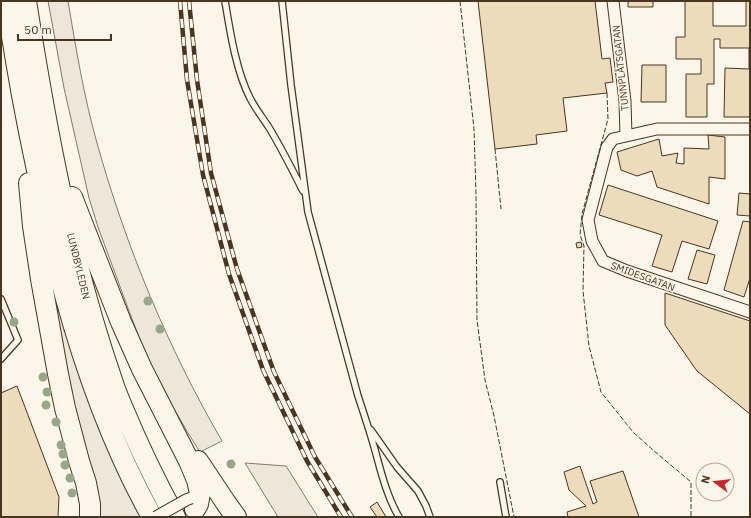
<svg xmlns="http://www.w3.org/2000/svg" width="751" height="518" font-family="'IBM Plex Sans',sans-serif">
  <rect width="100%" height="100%" fill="#fbf6e9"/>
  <!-- green -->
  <path fill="#ede6d9" stroke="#887966" d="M 48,1 L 68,1 C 76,49 84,97 97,143 C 126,247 168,348 222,441 L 200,452 L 188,433 L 162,388 L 144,350 L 129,311 L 98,227 L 89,198 L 64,88 Z
    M 54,288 L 140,512 L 140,517 L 97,517 L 47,290 Z
    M 245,463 L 286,466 L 318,517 L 278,517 Z"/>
  <!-- building -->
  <path fill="#ecdcbc" stroke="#4a3520" d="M 478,1 L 595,1 L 602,59 L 610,58 L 613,82 L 605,83 L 607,93 L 563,98 L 567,131 L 536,135 L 537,144 L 495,149 Z
    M 628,1 L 653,1 L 653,7 L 628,7 Z
    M 685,1 L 713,1 L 713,26 L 746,26 L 746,1 L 750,1 L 750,117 L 724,117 L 725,68 L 749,69 L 749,48 L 720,48 L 720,39 L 714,39 L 714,84 L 707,84 L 707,117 L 686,117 L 686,74 L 701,74 L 701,59 L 676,59 L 676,37 L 685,37 Z
    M 642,65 L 666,65 L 666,102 L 641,102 Z
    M 708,135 L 725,137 L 725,179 L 709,177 L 709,204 L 657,187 L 652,171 L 637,176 L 621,170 L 617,152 L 659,139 L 662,156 L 678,153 L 676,163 L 684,164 L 684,148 L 709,149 Z
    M 608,185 L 718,221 L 709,249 L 682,241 L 672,272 L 652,266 L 662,235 L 599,215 Z
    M 739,193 L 750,194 L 750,216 L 737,215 Z
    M 743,221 L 750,222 L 750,278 L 744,297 L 724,290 Z
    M 581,242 L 582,247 L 577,248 L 576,243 Z
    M 697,250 L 715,255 L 707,284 L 688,279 Z
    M 665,293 L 750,321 L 750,414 L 697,371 L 665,325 Z
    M 17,386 L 59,497 L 58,517 L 1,517 L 1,393 Z
    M 580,466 L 593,504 L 597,502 L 590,481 L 623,471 L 639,517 L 568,517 L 567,512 L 586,506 L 569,490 L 564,472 Z
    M 377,502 L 386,517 L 377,517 L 370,507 Z"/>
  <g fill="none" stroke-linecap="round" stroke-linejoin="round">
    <!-- service casing -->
    <g stroke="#4a3520" stroke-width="8">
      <path id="service" d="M 225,1 C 230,31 236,71 250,98 C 255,108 262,117 268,126 C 281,147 292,169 303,191
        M 282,1 L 291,85 L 308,212 L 358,396 C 364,414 370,432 375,450 C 381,472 387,497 399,517
        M 1,299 L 18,340 L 1,359
        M 371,430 L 397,467 L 418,491 L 426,506 L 430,517
        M 500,482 L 506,517"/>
    </g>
    <!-- minor casing -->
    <g stroke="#4a3520" stroke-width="13">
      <path id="minor" d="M 613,1 L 625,101 L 626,136
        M 750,129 L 657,129 L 613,139 L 607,147 L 588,220 L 592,241 L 603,261 L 627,271 L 750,312"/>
    </g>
    <!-- motorway casing -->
    <g stroke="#4a3520" stroke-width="22">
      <path id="motorway" d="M 6,1 C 9,21 13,41 16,61 C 24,109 34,158 45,206 C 51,236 57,266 65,295 C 86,372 113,447 152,517
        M 26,1 C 46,128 70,259 112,380 C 115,391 120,401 124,411 C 139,447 156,482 175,517
        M 29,183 L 33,226 L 41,279 L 58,374 L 65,408 L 79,461 L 86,483 L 90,504 L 90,517
        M 72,197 L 121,322 L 142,369 L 189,461 L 197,480 L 200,493 L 198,504 L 195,509
        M 198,461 L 226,503 L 236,517"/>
    </g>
    <!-- service -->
    <use href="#service" stroke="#fbf6e9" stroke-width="5.5"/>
    <!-- minor -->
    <use href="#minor" stroke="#fbf6e9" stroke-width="11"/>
    <!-- motorway -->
    <use href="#motorway" stroke="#fbf6e9" stroke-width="20"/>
    <!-- rail casing -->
    <g stroke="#4a3520" stroke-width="4.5">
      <path id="rail" d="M 180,1 L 187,80 L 203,175 L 229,274 L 263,370 L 307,461 L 341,517
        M 189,1 L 197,80 L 211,173 L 237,269 L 274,372 L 315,457 L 352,517"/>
    </g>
    <!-- rail -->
    <use href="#rail" stroke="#fbf6e9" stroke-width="3" stroke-dasharray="9" stroke-linecap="butt"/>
    <!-- minor-bridge casing -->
    <g stroke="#4a3520" stroke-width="13" stroke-linecap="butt">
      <path id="minor-bridge" d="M 156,517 L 186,500 L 191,498"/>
    </g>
    <!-- minor-bridge -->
    <use href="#minor-bridge" stroke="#fbf6e9" stroke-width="11"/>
    <!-- fence -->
    <path stroke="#4a3520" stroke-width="1" stroke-dasharray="5 2" stroke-linecap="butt" d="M 460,1 L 474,129 L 476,194 L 477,320 L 485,380 L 494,416 L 514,517
      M 607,93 L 608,119 L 582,214 L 580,235 L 584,246 L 583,291 L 589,346 L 601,392 L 633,432 L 653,450 L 691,482 L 691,517
      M 495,149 L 501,209"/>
  </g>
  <!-- trees -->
  <g fill="#96a887">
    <circle cx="148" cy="301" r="4.5"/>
    <circle cx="14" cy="322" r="4.5"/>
    <circle cx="160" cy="329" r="4.5"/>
    <circle cx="43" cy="377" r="4.5"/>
    <circle cx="47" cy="392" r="4.5"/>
    <circle cx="46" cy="405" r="4.5"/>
    <circle cx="56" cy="422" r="4.5"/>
    <circle cx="61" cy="445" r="4.5"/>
    <circle cx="63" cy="454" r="4.5"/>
    <circle cx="231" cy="464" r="4.5"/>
    <circle cx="65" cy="465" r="4.5"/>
    <circle cx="70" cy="478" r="4.5"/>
    <circle cx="72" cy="493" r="4.5"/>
  </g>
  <g text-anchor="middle" stroke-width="3" stroke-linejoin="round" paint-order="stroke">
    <!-- street labels -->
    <g font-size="10" fill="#4a3520" stroke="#fbf6e9">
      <text transform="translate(620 68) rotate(-96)" y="4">TUNNPLÅTSGATAN</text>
      <text transform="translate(79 266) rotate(76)" y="4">LUNDBYLEDEN</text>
      <text transform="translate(643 276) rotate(20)" y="4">SMIDESGATAN</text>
    </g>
  </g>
  <!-- border -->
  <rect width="751" height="518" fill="none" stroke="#4a3520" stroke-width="4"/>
  <!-- north arrow -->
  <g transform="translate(715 482) rotate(285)"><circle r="19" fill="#fbf6e9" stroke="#b4a999"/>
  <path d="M0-3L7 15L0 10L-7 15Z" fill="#c62828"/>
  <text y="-6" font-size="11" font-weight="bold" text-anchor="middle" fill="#4a3520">N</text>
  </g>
  <!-- scale -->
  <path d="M18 34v6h93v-6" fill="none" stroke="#4a3520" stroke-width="2"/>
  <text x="24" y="34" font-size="12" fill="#4a3520" stroke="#fbf6e9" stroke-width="3" paint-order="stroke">50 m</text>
</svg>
